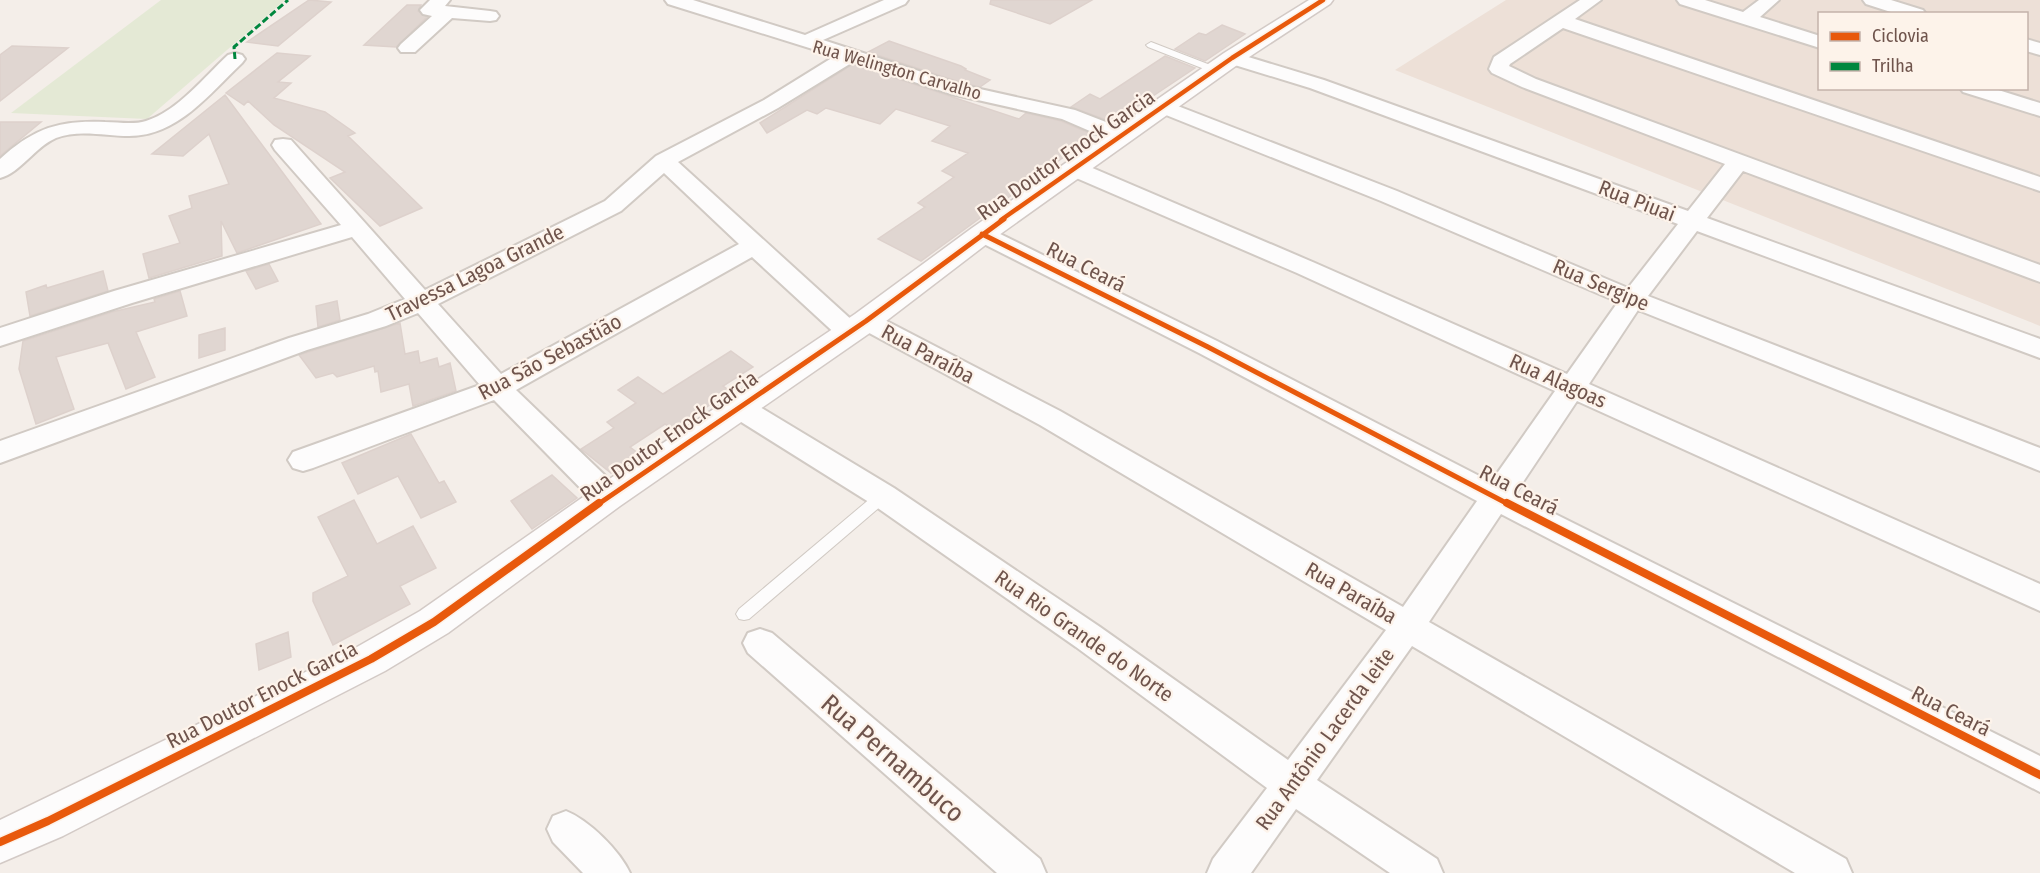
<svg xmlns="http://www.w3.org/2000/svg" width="2040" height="873" font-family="'Fira Sans Condensed',sans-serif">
  <rect width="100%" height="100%" fill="#f4eee9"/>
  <!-- residential -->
  <path fill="#ede0d7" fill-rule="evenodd" d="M 1506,0 L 2040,0 L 2040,326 L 1395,70 ZM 1820,14 L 2026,14 L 2026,88 L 1820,88 Z"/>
  <!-- green -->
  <path fill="#e4e9d5" d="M 161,0 L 285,0 L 147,119 L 11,113 Z"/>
  <!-- building -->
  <path fill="#e0d6d1" stroke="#ddd1cc" stroke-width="1.5" d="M 309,0 L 331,2 L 278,46 L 247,42 Z
    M 991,0 L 1092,0 L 1050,24 L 990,4 Z
    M 407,5 L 421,5 L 418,11 L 427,17 L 396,47 L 364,45 Z
    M 1222,25 L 1245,34 L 1205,61 L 1175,49 L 1199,33 L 1206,35 Z
    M 889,41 L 961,66 L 966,69 L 965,70 L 990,80 L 980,87 L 963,83 L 868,52 Z
    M 12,46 L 68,48 L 0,101 L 0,55 Z
    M 277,53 L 310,56 L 278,82 L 291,83 L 274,98 L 325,112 L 355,133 L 348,136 L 422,208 L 380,226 L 330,178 L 345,172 L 274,125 L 248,101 L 244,105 L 226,93 Z
    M 1165,56 L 1195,68 L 1123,116 L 1121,115 L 1112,122 L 1071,107 L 1090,94 L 1100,99 Z
    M 853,64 L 1019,119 L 1026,113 L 1061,121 L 1094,135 L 921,261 L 878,239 L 925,207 L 918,203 L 954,177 L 942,171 L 968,153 L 932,141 L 950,126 L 896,109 L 880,124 L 826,108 L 817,114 L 807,110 L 767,133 L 760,123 Z
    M 225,95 L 321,224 L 237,253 L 221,221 L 222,256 L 149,278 L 143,254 L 180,243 L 169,216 L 192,208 L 189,196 L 229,184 L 209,134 L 183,156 L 152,154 Z
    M 0,122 L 41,122 L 0,156 Z
    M 269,264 L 278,281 L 256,289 L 246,271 Z
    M 103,271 L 108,291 L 30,316 L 26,292 L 46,285 L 47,288 Z
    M 180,291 L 187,316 L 136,332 L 155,377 L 126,389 L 108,343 L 56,357 L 74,409 L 36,424 L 19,369 L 23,341 L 112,312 L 155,302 L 154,299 Z
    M 337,301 L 340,320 L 318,327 L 316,306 Z
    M 400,323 L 405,354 L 418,351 L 420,363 L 437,358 L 439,367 L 450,363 L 456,391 L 413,406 L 409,384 L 381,392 L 378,371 L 375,372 L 374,366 L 337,377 L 333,373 L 316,378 L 299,355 Z
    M 225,328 L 225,350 L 199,358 L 199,335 Z
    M 731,351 L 753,367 L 723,386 L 730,391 L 673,430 L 665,424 L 630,447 L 639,454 L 611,473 L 581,449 L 614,428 L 607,422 L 636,403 L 618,390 L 638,377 L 663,394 Z
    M 411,434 L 439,483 L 444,481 L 456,502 L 421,518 L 398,476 L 358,494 L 342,463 Z
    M 552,475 L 577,498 L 532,529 L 511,501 Z
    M 354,500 L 377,544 L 413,526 L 436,568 L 400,586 L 410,604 L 333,645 L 313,601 L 313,593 L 348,576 L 318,517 Z
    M 288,632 L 291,657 L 259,670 L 256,644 Z"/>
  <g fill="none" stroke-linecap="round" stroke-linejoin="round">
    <!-- lane casing -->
    <g stroke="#d1cac4" stroke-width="2">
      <path id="lane" d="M 1151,42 L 1218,68 L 1220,70 L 1212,72 L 1148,47 L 1146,45 Z
        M 883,491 L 888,492 L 890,496 L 888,500 L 749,619 L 744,620 L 739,619 L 736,614 L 739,609 L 878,492 Z"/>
    </g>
    <!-- street casing -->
    <g stroke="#d1cac4" stroke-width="4">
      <path id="street" d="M 430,0 L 450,0 L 445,6 L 490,11 L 496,12 L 499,16 L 496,20 L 490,21 L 452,18 L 415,52 L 401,52 L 398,48 L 401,44 L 432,16 L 423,14 L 420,10 Z
        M 665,0 L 693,0 L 805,35 L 884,0 L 908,0 L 905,4 L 823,40 L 962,85 L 1075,110 L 1129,131 L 1132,136 L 1129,141 L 1121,142 L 1113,141 L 1062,119 L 951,94 L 853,62 L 778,108 L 678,162 L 854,322 L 857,315 L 866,313 L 875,315 L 1060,411 L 1403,607 L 1477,501 L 1199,353 L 974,239 L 970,234 L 974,229 L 982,227 L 990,229 L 1217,341 L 1491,482 L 1555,391 L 1297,273 L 1067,174 L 1064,169 L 1067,164 L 1075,162 L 1083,164 L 1315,263 L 1567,374 L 1618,302 L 1381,201 L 1156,111 L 1153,107 L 1156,103 L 1163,101 L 1170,103 L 1397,191 L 1628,288 L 1678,224 L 1310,88 L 1225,62 L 1222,58 L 1225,54 L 1232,52 L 1324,80 L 1688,211 L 1725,164 L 1522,87 L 1492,73 L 1489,69 L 1494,57 L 1580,0 L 1601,0 L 1575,19 L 2040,177 L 2040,191 L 1563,28 L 1510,64 L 1509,66 L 1536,79 L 2040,265 L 2040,282 L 1743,171 L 1707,218 L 2040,339 L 2040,358 L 1697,231 L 1648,296 L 2040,448 L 2040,471 L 1638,310 L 1589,384 L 2040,584 L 2040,611 L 1577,401 L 1515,494 L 2040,756 L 2040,792 L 1501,514 L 1429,622 L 1846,859 L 1852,873 L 1795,873 L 1412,646 L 1317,780 L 1437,859 L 1443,873 L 1390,873 L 1296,809 L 1251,873 L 1207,873 L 1213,859 L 1267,788 L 1076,647 L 872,504 L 730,415 L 726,408 L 730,401 L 740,398 L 750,401 L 894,488 L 1100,627 L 1288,760 L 1386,630 L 1040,425 L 860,328 L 862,332 L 858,338 L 849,341 L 840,338 L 752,257 L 516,390 L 619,489 L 623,497 L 619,505 L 608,508 L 597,505 L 494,400 L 313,468 L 303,471 L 293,468 L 288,460 L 293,452 L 480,385 L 418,313 L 386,326 L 307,350 L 0,463 L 0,441 L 289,338 L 368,314 L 405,299 L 352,237 L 132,303 L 0,346 L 0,328 L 114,291 L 341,225 L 275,150 L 272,145 L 275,140 L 283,139 L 291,140 L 425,290 L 605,201 L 656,156 L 764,100 L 835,56 L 668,4 ZM 664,173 L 739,244 L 501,374 L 438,304 L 621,211 Z
        M 1677,0 L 1705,0 L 1743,12 L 1759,0 L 1779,0 L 1760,17 L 1820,36 L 1820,48 L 1680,4 Z
        M 1863,0 L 1891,0 L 1923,10 L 1926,14 L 1897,14 L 1866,4 Z
        M 2026,39 L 2040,43 L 2040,55 L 2026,51 Z
        M 235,53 L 242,55 L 245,59 L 242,63 C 209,94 178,136 129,136 C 106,136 78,129 56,138 C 35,147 20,173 0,178 L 0,159 C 34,128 59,120 105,122 C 118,122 133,125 146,121 C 178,111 204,77 228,55 Z
        M 1960,88 L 1992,88 L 2040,103 L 2040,116 L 1963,92 Z
        M 760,629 L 772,633 L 1040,859 L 1046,873 L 997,873 L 748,653 L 743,643 L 748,633 Z
        M 566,811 C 589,820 620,851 630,873 L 583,873 L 553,842 L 547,829 L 553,816 Z"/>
    </g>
    <!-- secondary casing -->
    <g stroke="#d3cac6" stroke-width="3">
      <path id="secondary" d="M 1309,0 L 1333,0 L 1330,4 L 1240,63 L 992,240 L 877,328 L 620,506 L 448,633 L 385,671 L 63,836 L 0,863 L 0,820 L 357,647 L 420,611 L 596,488 L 855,314 L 972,228 L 1224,53 Z"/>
    </g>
    <!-- lane -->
    <use href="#lane" fill="#fdfcfc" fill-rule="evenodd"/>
    <!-- street -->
    <use href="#street" fill="#fdfcfc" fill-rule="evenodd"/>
    <!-- secondary -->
    <use href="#secondary" fill="#fdfcfc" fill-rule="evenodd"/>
    <!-- quiet -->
    <path stroke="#00873e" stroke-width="3" stroke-dasharray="7 3" stroke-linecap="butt" d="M 235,59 L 234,47 L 288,0"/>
    <!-- cycleway-far2 casing -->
    <g stroke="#fdf3ea" stroke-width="8">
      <path id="cycleway-far2" d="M 1001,220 L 1232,58 L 1323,0"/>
    </g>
    <!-- cycleway-far1 casing -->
    <g stroke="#fdf3ea" stroke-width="9">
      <path id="cycleway-far1" d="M 982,234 L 1208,347 L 1510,505
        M 597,505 L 866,321 L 1004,219"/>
    </g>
    <!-- cycleway casing -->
    <g stroke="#fdf3ea" stroke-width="11">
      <path id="cycleway" d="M 1507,503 L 2040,775
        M 0,842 L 48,821 L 371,659 L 434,622 L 599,503"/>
    </g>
    <!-- cycleway-far2 -->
    <use href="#cycleway-far2" stroke="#e8590c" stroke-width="4.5"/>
    <!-- cycleway-far1 -->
    <use href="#cycleway-far1" stroke="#e8590c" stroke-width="5"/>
    <!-- cycleway -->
    <use href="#cycleway" stroke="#e8590c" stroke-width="8"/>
  </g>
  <g text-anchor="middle" stroke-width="4.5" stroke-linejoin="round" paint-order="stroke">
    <!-- far-street labels -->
    <g font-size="18" fill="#6f544c" stroke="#fdf3ea">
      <text transform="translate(897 70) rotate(16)" y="6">Rua Welington Carvalho</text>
    </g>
    <!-- street labels -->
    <g font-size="21" fill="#6f544c" stroke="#fdf3ea">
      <text transform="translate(1066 155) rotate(-35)" y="7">Rua Doutor Enock Garcia</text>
      <text transform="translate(1637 201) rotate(21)" y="7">Rua Piuai</text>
      <text transform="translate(1086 267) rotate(27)" y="7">Rua Ceará</text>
      <text transform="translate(475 273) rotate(-26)" y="7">Travessa Lagoa Grande</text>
      <text transform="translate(1601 285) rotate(23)" y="7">Rua Sergipe</text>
      <text transform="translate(928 354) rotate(28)" y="7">Rua Paraíba</text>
      <text transform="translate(550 357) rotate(-28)" y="7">Rua São Sebastião</text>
      <text transform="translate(1558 381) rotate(24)" y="7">Rua Alagoas</text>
      <text transform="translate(669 436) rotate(-35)" y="7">Rua Doutor Enock Garcia</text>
      <text transform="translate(1519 490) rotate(27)" y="7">Rua Ceará</text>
      <text transform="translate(1351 593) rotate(30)" y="7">Rua Paraíba</text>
      <text transform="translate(1084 636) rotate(35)" y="7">Rua Rio Grande do Norte</text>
      <text transform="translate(262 695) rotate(-27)" y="7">Rua Doutor Enock Garcia</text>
      <text transform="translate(1951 711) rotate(27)" y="7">Rua Ceará</text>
      <text transform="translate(1325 739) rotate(-54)" y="7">Rua Antônio Lacerda leite</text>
    </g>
    <!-- near-street labels -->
    <g font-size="26" fill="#6f544c" stroke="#fdf3ea">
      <text transform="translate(893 758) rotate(41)" y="9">Rua Pernambuco</text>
    </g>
  </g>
  <!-- legend -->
  <rect x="1818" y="12" width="210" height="78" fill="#fdf3ea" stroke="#c4b3ab" stroke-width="1.5"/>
  <rect x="1830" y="32" width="30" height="9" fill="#e8590c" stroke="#c4b3ab" stroke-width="1.5"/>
  <text x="1872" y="42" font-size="18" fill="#6f544c">Ciclovia</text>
  <rect x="1830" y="62" width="30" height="9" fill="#00873e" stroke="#c4b3ab" stroke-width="1.5"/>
  <text x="1872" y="72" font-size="18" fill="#6f544c">Trilha</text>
</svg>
